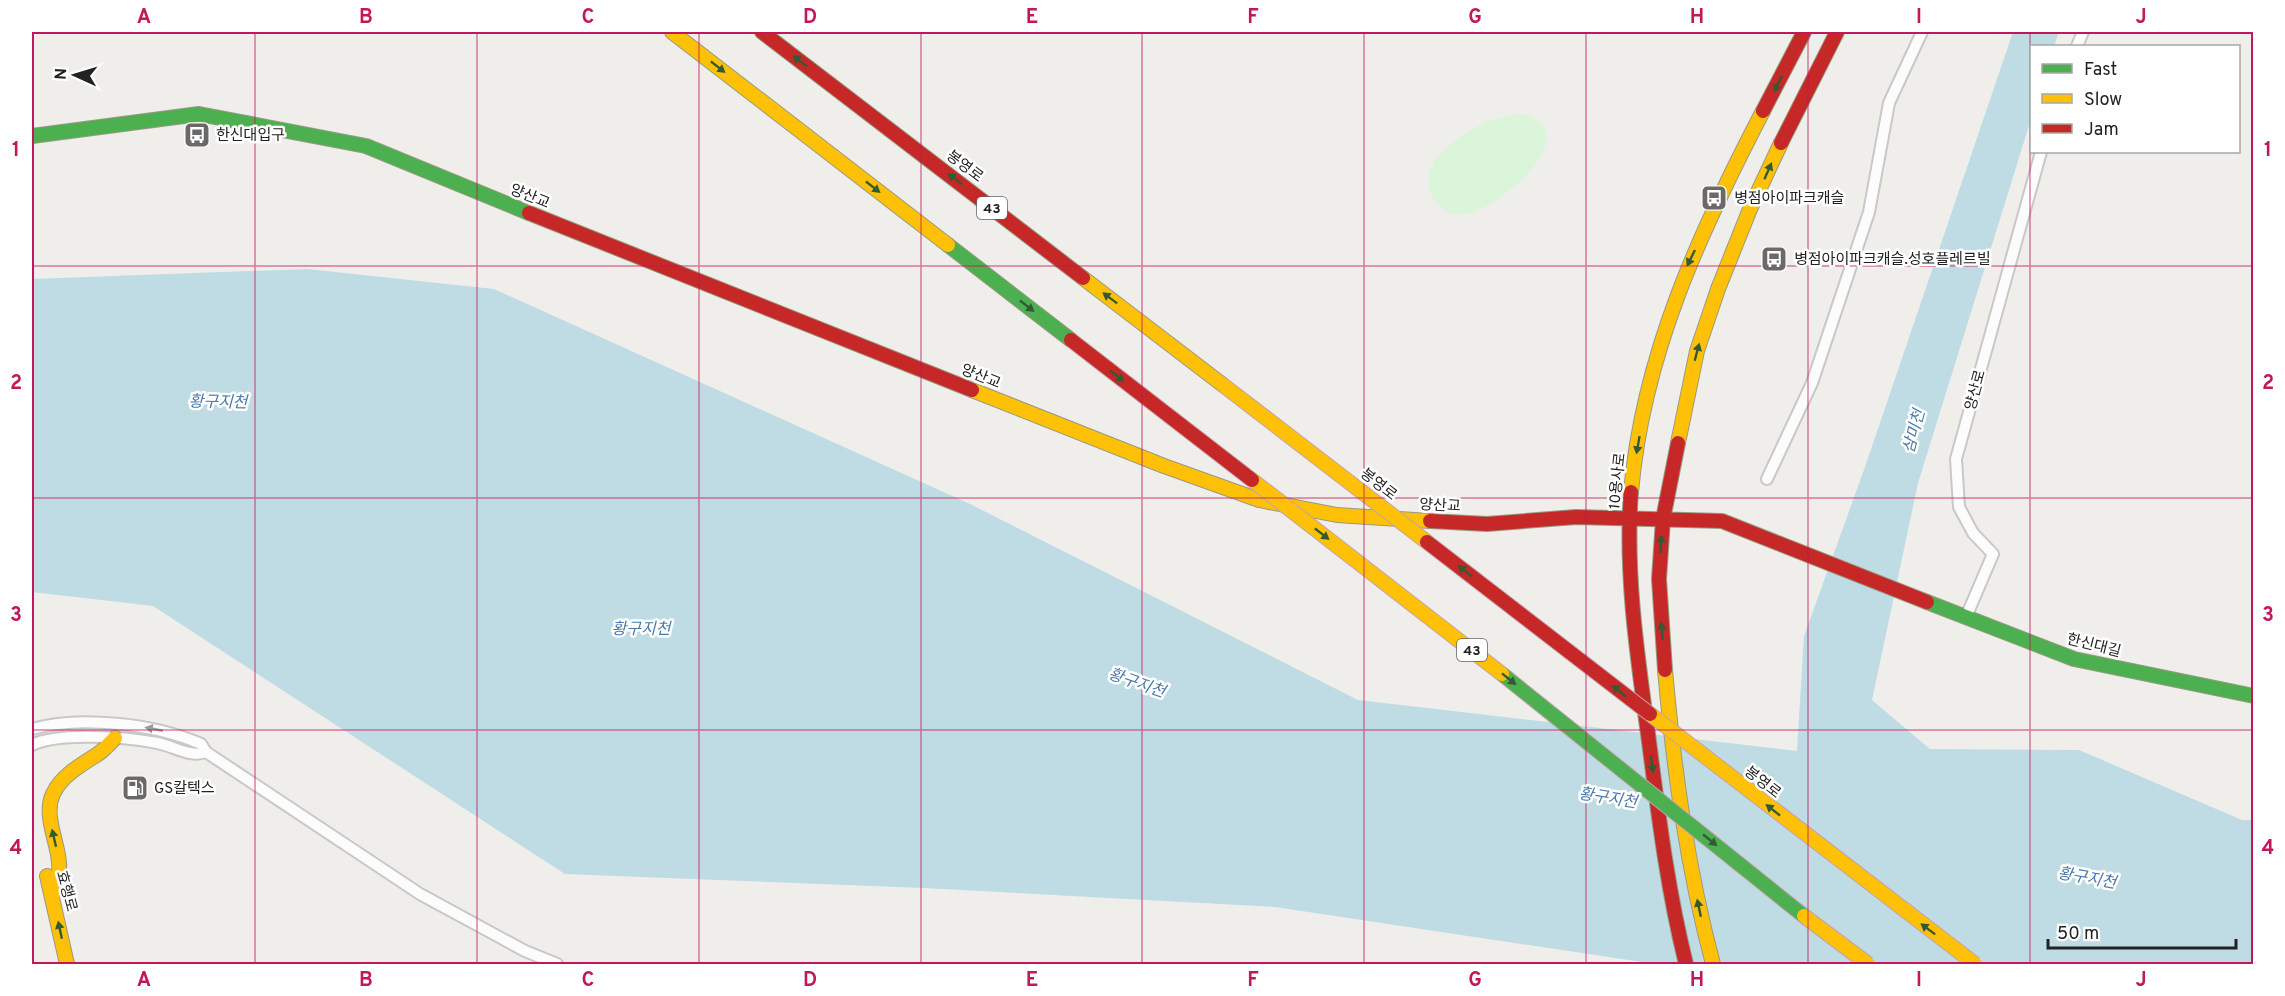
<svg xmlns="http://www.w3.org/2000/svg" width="2285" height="996" font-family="Overpass,'Noto Sans KR',sans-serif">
  <rect width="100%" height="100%" fill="#f0eeeb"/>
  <!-- park -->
  <path fill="#daf5da" d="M 1520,114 C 1531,115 1541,119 1545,130 C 1557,160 1492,210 1466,214 C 1439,219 1421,189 1432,165 C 1434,160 1439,155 1443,151 C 1465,130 1489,117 1520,114 Z"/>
  <!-- water -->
  <path fill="#bfdbe3" d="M 2013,32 L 2059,32 L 2054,46 L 2032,46 L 2031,119 L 1918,483 L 1872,700 L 1930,749 L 2079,750 L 2242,820 L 2253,820 L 2253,964 L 1655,964 L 1275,907 L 924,888 L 565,874 L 153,606 L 32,592 L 32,279 L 307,269 L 494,289 L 970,504 L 1358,700 L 1797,751 L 1804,636 L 1865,467 Z"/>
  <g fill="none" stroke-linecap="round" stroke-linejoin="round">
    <!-- lane casing -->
    <g stroke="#c9c8c7" stroke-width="14">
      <path id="lane" d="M 2077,46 L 2083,32
        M 1767,479 L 1812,383 L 1869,212 L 1889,103 L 1922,32
        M 1966,617 L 1993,554 L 1973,533 L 1959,507 L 1956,459 L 2041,152
        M 32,729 C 80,715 155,724 201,744 L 206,752 L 420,894 L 525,951 L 557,964
        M 32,745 C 59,732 126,737 157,743 C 174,746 189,758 206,752"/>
    </g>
    <!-- fast casing -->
    <g stroke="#999a82" stroke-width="16">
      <path id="fast" d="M 32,136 L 199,114 L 366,146 L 529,213
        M 948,245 L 1071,340
        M 1927,602 L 2074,659 L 2254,696"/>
    </g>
    <!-- slow casing -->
    <g stroke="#999a82" stroke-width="16">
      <path id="slow" d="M 672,32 L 948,245
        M 1083,278 L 1223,385
        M 972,390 L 1164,466 L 1259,500 L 1337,515 L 1430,521
        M 1678,443 L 1697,351 L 1718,289 L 1750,209 L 1781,143
        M 1631,492 C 1643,354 1700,232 1763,111
        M 1665,670 C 1674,770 1687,867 1713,964
        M 47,876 L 67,964
        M 53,895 C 57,884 60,875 59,863 C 58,842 43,815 53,794 C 61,776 82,764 98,754 C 104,750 110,743 115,738"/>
    </g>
    <!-- jam casing -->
    <g stroke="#999a82" stroke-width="16">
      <path id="jam" d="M 762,32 L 1083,278
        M 1763,111 L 1804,32
        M 1781,143 L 1837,32
        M 529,213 L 972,390
        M 1631,492 C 1625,572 1637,654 1648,734 C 1658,811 1667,888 1686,964
        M 1430,521 L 1487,524 L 1576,517 L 1722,521 L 1927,602
        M 1665,670 L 1659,579 L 1663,519 L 1678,443"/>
    </g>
    <!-- lane -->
    <use href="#lane" stroke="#fdfcfc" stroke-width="10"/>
    <!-- fast -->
    <use href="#fast" stroke="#4caf50" stroke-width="14"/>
    <!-- slow -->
    <use href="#slow" stroke="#ffc107" stroke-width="14"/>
    <!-- jam -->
    <use href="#jam" stroke="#c62828" stroke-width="14"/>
    <!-- fast-bridge casing -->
    <g stroke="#c5a2ac" stroke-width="16" stroke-linecap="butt">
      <path id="fast-bridge" d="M 1502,674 L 1804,916"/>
    </g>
    <!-- slow-bridge casing -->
    <g stroke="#c5a2ac" stroke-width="16" stroke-linecap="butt">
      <path id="slow-bridge" d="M 1223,385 L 1427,542
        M 1252,480 L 1502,674
        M 1650,714 L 1975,964
        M 1804,916 L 1868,964"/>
    </g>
    <!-- jam-bridge casing -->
    <g stroke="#c5a2ac" stroke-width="16" stroke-linecap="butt">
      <path id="jam-bridge" d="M 1071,340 L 1252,480
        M 1427,542 L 1650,714"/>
    </g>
    <!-- fast-bridge -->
    <use href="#fast-bridge" stroke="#4caf50" stroke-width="14"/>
    <!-- slow-bridge -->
    <use href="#slow-bridge" stroke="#ffc107" stroke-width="14"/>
    <!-- jam-bridge -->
    <use href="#jam-bridge" stroke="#c62828" stroke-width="14"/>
  </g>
  <!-- one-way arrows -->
  <defs><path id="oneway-solid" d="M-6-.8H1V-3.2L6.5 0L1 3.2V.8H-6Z" transform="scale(1.5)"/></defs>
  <g fill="#335a34">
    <use href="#oneway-solid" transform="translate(800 61) rotate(-143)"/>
    <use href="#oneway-solid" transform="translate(718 67) rotate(38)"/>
    <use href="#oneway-solid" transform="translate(1778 84) rotate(117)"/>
    <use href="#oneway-solid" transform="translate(1768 171) rotate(-66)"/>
    <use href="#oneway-solid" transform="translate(955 179) rotate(-143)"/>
    <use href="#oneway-solid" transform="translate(873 187) rotate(38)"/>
    <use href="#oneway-solid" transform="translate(1691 258) rotate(116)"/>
    <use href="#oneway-solid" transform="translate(1110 298) rotate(-143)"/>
    <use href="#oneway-solid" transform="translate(1027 306) rotate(38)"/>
    <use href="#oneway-solid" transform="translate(1697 352) rotate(-75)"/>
    <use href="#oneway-solid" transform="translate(1117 376) rotate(38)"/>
    <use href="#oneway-solid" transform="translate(1638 445) rotate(100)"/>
    <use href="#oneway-solid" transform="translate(1322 534) rotate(38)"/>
    <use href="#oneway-solid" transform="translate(1661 544) rotate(-86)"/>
    <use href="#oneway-solid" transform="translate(1465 571) rotate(-142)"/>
    <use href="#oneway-solid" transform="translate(1662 631) rotate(-94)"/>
    <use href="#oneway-solid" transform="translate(1509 679) rotate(39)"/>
    <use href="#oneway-solid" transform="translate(1619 691) rotate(-142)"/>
    <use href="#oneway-solid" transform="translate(1652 764) rotate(82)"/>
    <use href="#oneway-solid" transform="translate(1773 810) rotate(-142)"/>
    <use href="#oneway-solid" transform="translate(54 838) rotate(-103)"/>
    <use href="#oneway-solid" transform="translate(1710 840) rotate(39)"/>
    <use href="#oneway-solid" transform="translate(1699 908) rotate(-102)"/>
    <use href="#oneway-solid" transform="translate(1928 929) rotate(-143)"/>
    <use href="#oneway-solid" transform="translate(60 930) rotate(-102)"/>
  </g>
  <use fill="#9a9a9a" href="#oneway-solid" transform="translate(154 729) rotate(-169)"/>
  <!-- grid -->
  <path fill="none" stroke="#c2185b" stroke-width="1.5" stroke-opacity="0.55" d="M 255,32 L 255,964M 477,32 L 477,964M 699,32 L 699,964M 921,32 L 921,964M 1142,32 L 1142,964M 1364,32 L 1364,964M 1586,32 L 1586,964M 1808,32 L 1808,964M 2030,32 L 2030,964M 32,266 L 2254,266M 32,498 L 2254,498M 32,730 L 2254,730"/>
  <!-- icons -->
  <defs>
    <g id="bus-square" transform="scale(1.35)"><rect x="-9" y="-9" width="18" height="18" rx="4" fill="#6a6968" stroke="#fff"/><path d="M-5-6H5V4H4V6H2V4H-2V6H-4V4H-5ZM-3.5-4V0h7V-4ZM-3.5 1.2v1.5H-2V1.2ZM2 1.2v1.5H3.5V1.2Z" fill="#fff"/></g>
    <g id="fuel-square" transform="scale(1.35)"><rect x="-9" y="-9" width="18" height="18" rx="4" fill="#6a6968" stroke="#fff"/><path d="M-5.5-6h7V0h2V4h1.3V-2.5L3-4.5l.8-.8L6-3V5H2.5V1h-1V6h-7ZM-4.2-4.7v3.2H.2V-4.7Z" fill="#fff"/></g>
  </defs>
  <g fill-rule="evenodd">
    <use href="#bus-square" x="197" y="135"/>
    <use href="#bus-square" x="1714" y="198"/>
    <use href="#bus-square" x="1774" y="259"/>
    <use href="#fuel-square" x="135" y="788"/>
  </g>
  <g text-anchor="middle" stroke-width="5" stroke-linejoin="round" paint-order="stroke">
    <!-- shield labels -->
    <g fill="#fff" stroke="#646464" stroke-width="1.5">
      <rect x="977" y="197" width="30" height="22" rx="4.5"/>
      <rect x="1457" y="639" width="30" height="22" rx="4.5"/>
    </g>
    <g font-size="14" font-weight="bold" fill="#222">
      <text x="992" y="213">43</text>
      <text x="1472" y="655">43</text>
    </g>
    <!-- poi labels -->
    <g font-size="15" fill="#222" stroke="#fff" text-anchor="start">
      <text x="216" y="140">한신대입구</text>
      <text x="1734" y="203">병점아이파크캐슬</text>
      <text x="1794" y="264">병점아이파크캐슬.성호플레르빌</text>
      <text x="154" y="793">GS칼텍스</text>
    </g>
    <!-- street labels -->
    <g font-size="15" fill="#222" stroke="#fff">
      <text transform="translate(965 166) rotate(37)" y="5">봉영로</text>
      <text transform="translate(530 196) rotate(22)" y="5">양산교</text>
      <text transform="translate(981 376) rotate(22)" y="5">양산교</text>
      <text transform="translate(1975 390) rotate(-75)" y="5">양산로</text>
      <text transform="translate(1617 481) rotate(-84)" y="5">10용사로</text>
      <text transform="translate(1379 484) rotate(38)" y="5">봉영로</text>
      <text transform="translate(1440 505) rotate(3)" y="5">양산교</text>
      <text transform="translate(2094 645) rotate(14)" y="5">한신대길</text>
      <text transform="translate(1763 782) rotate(38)" y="5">봉영로</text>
      <text transform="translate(67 891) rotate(75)" y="5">효행로</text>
    </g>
    <!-- water labels -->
    <g font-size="16" font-style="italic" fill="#4a7aab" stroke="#fff">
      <text transform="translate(218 401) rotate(1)" y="6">황구지천</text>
      <text transform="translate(1913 431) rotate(-75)" y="6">삼미천</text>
      <text x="641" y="634">황구지천</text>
      <text transform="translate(1137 682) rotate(19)" y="6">황구지천</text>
      <text transform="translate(1608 797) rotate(9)" y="6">황구지천</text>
      <text transform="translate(2087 877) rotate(10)" y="6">황구지천</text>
    </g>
  </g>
  <!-- border -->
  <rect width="2285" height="996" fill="none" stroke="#ffffff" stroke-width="66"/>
  <!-- legend -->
  <rect x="2030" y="45" width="210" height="108" fill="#ffffff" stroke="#a7a7a7" stroke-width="1.5"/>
  <rect x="2042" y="64" width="30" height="9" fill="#4caf50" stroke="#a7a7a7" stroke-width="1.5"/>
  <text x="2084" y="75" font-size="18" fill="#222222">Fast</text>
  <rect x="2042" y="94" width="30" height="9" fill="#ffc107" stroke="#a7a7a7" stroke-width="1.5"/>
  <text x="2084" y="105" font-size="18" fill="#222222">Slow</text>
  <rect x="2042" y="124" width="30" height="9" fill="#c62828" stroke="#a7a7a7" stroke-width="1.5"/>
  <text x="2084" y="135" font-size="18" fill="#222222">Jam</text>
  <!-- north arrow -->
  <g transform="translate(75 75) rotate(274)" stroke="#ffffff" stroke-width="4.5" paint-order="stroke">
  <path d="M0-4.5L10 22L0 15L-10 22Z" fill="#222222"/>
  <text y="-9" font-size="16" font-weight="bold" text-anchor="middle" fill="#222222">N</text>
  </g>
  <!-- scale -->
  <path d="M2048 939v9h188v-9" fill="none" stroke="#222222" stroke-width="3"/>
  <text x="2057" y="939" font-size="18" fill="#222222" stroke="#ffffff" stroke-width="4.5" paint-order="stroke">50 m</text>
  <rect x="33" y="33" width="2219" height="930" fill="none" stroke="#c2185b" stroke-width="2"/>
  <g font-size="20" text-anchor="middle" font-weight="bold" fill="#c2185b">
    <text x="144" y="23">A</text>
    <text x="366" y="23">B</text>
    <text x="588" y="23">C</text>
    <text x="810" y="23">D</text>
    <text x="1032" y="23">E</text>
    <text x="1253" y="23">F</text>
    <text x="1475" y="23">G</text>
    <text x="1697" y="23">H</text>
    <text x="1919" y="23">I</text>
    <text x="2141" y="23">J</text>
    <text x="16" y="156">1</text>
    <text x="2268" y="156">1</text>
    <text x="16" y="389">2</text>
    <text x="2268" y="389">2</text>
    <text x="16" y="621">3</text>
    <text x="2268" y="621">3</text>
    <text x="16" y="854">4</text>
    <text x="2268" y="854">4</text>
    <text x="144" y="986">A</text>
    <text x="366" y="986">B</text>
    <text x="588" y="986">C</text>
    <text x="810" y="986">D</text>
    <text x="1032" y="986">E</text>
    <text x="1253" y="986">F</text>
    <text x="1475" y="986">G</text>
    <text x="1697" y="986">H</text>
    <text x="1919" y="986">I</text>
    <text x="2141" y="986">J</text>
  </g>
</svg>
